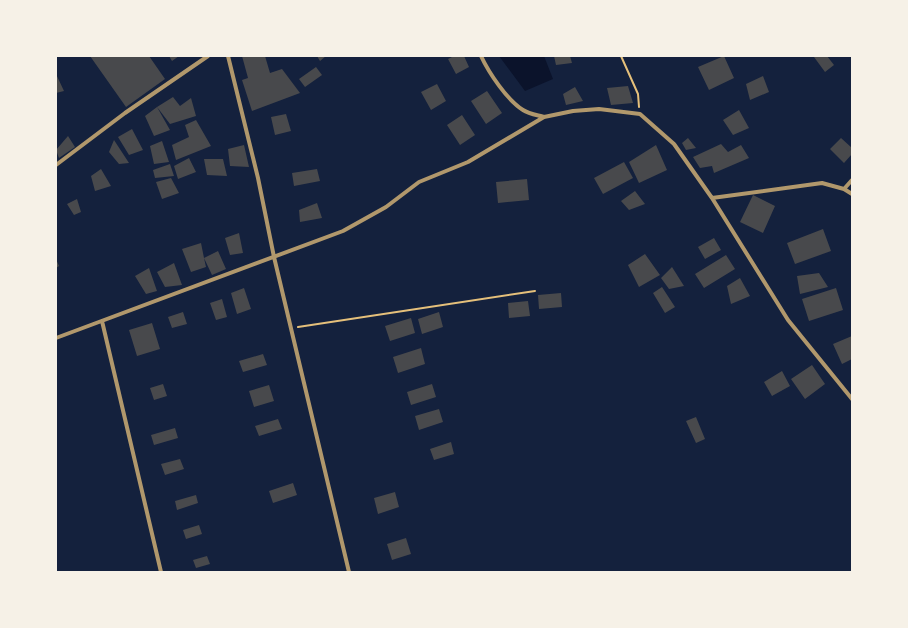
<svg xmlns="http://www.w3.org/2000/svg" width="908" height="628" font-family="'DM Sans',sans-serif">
  <rect width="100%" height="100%" fill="#14213d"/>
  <!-- water -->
  <path fill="#0b132b" d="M 499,56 L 544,56 L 553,79 L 525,91 Z"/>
  <!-- building -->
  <path fill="#48494c" d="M 90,56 L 149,56 L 165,79 L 126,107 Z
    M 169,56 L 179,56 L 172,61 Z
    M 242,56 L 265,56 L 270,73 L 282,69 L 300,93 L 252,111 L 242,80 L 248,78 Z
    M 317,56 L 326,56 L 320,61 Z
    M 454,56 L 464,56 L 469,67 L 456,74 L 448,59 Z
    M 554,56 L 570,56 L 572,63 L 556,65 Z
    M 724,56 L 734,78 L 709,90 L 698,67 Z
    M 815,56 L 827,56 L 834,65 L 825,72 L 814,57 Z
    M 316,67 L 322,75 L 305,87 L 299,79 Z
    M 56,74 L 64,91 L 56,93 Z
    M 763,76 L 769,92 L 750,100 L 746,84 Z
    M 437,84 L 446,101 L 431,110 L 421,92 Z
    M 628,86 L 633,103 L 611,105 L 607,88 Z
    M 575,87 L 583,101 L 566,105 L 563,94 Z
    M 487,91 L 502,113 L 486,124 L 471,101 Z
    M 173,97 L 180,106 L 191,98 L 196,116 L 170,124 L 157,107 Z
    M 157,107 L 170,130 L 154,136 L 145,116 Z
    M 739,110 L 749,128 L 733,135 L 723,120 Z
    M 286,114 L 291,131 L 275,135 L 271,117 Z
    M 462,115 L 475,135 L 460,145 L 447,125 Z
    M 196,120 L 211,146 L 176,160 L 172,145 L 189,137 L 185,125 Z
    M 132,129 L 143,150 L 129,155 L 118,137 Z
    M 68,136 L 75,147 L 59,158 L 56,150 Z
    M 688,138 L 696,148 L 686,150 L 682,143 Z
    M 841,138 L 852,148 L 852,154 L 844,163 L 830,149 Z
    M 114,140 L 129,163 L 119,164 L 109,152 Z
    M 162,141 L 169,162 L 154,164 L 150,146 Z
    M 721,144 L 728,152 L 741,145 L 749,158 L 714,173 L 712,166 L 700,168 L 693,157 Z
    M 244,145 L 249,167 L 230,166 L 228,149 Z
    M 656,145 L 667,170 L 639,183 L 629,162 Z
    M 189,158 L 196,172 L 178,179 L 174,166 Z
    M 204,159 L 223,159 L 227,176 L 207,175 Z
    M 624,162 L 633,178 L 603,194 L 594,178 Z
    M 170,164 L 174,176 L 155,178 L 153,170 Z
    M 101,169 L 111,186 L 95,191 L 91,176 Z
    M 317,169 L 320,181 L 294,186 L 292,173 Z
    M 171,178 L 179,193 L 162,199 L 156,182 Z
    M 527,179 L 529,200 L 498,203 L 496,182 Z
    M 635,191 L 645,204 L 629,210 L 621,201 Z
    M 753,195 L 775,206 L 763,233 L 740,222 Z
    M 77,199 L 81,212 L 74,215 L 67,204 Z
    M 317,203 L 322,218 L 300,222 L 299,210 Z
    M 823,229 L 831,251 L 795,264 L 787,243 Z
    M 239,233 L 243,253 L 230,255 L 225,238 Z
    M 714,238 L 721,250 L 705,259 L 698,247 Z
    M 201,243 L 204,258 L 218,251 L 226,269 L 212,275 L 204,258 L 206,267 L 191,272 L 182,249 Z
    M 645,254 L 660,275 L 639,287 L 628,265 Z
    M 726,255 L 735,269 L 704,288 L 695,274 Z
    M 56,259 L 59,266 L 56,268 Z
    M 174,263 L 182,285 L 165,287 L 157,272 Z
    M 672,267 L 684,286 L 669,289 L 661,278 Z
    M 149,268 L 157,291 L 146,294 L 135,276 Z
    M 819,273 L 828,287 L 800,294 L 797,276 Z
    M 740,278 L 750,296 L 731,304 L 727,286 Z
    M 662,287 L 675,307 L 665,313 L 653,293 Z
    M 244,288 L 251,309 L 237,314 L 231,293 Z
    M 836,288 L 843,310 L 809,321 L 802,299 Z
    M 561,293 L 562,307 L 539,309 L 538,295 Z
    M 222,299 L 227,317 L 216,320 L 210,303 Z
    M 528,301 L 530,316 L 509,318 L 508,303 Z
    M 183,312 L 187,324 L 172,328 L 168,317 Z
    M 439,312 L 443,327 L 422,334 L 418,319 Z
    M 411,318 L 415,333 L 390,341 L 385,326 Z
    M 152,323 L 160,349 L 137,356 L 129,330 Z
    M 852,336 L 852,359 L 842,364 L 833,344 Z
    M 421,348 L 425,364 L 398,373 L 393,357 Z
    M 263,354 L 267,365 L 243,372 L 239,361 Z
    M 812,365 L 825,384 L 805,399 L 791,379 Z
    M 782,371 L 790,386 L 772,396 L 764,382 Z
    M 163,384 L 167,396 L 154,400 L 150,388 Z
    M 432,384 L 436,397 L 411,405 L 407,392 Z
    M 269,385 L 274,401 L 254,407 L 249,391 Z
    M 439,409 L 443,422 L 419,430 L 415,416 Z
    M 696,417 L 705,439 L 696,443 L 686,421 Z
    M 278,419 L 282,429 L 259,436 L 255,426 Z
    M 175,428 L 178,438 L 154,445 L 151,435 Z
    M 451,442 L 454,454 L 434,460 L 430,449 Z
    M 180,459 L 184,469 L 165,475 L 161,464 Z
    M 293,483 L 297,495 L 273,503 L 269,491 Z
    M 395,492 L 399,507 L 378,514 L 374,498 Z
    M 196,495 L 198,503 L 177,510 L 175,501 Z
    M 199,525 L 202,534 L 186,539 L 183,530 Z
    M 406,538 L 411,554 L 392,560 L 387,544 Z
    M 207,556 L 210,564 L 196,568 L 193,560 Z"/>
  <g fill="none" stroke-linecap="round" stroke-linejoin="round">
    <!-- path -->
    <path stroke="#e5c07b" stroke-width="2" d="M 621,56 L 638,94 L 639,107
      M 298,327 L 535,291"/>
    <!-- minor -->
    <path stroke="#b1986c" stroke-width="4" d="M 228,56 L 258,178 L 274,257 L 349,572
      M 481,56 C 489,73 507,100 523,110 C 529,114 537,115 544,117
      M 56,165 L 125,113 L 208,56
      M 844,189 L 852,180
      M 712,198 L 822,183 L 844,189 L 852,194
      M 102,321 L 161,572
      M 56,338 L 343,231 L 386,207 L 419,182 L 468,162 L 544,117 L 573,111 L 599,109 L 640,114 L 674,144 L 712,198 L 788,320 L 852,399"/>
  </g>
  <!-- border -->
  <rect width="908" height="628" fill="none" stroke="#f6f1e7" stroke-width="114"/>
</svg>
